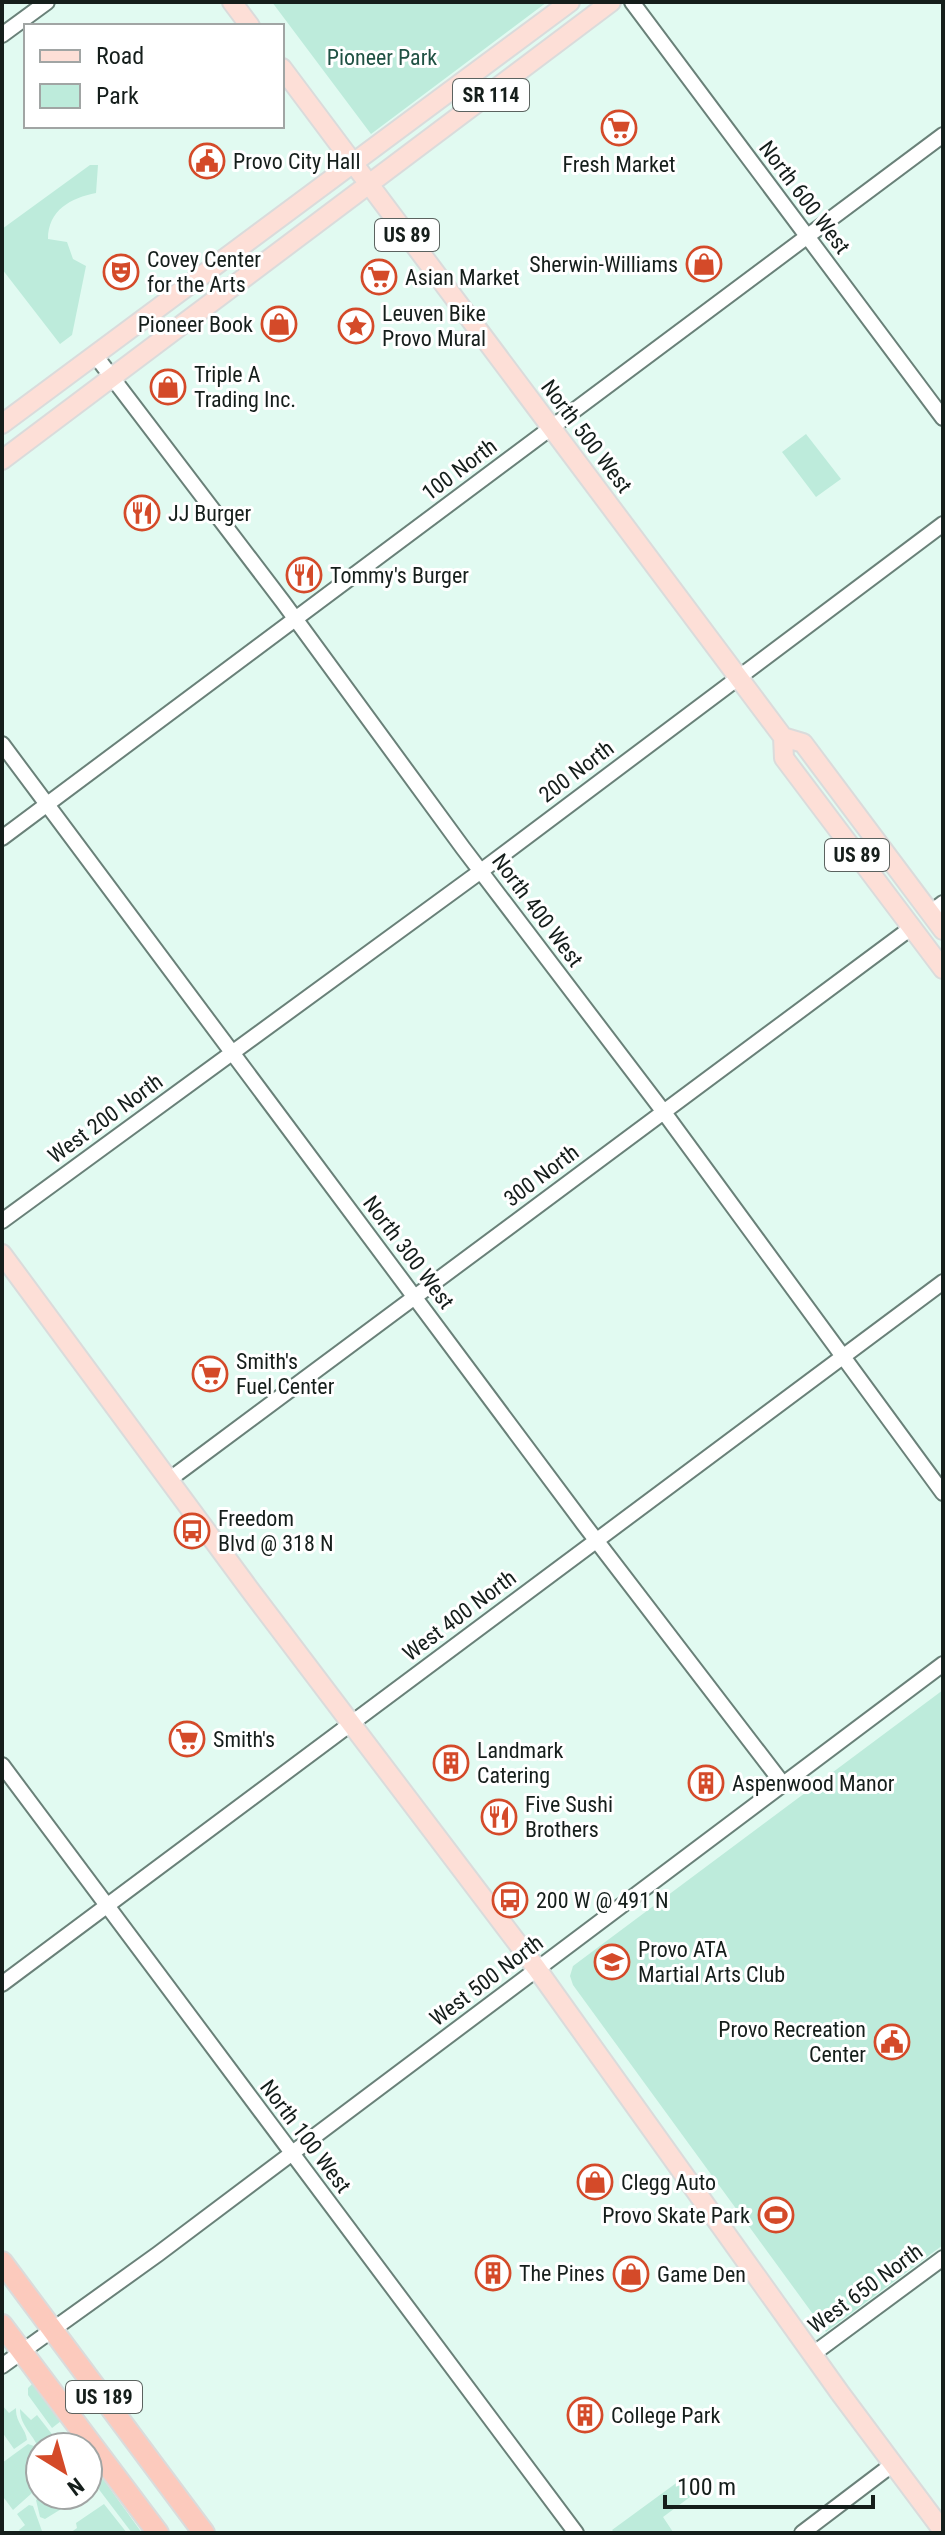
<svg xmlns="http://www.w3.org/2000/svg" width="945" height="2535" font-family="'Roboto Condensed',sans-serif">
  <rect width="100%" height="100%" fill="#e1faf1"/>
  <!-- green -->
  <path fill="#bdebdb" d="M 272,2 L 547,2 L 371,134 Z
    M 90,165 L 98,165 L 96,193 C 71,198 48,210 48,239 L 67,242 L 73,259 L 86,266 L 72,335 L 60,344 L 2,269 L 2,229 Z
    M 806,434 L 841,479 L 816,497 L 782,452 Z
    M 943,1690 L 943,2245 L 826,2332 L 573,1985 L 570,1976 L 573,1966 Z
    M 33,2383 L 61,2421 L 52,2428 L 28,2395 L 28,2388 Z
    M 2,2405 L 9,2413 L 16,2408 C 15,2422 26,2429 27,2440 L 14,2449 L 2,2432 Z
    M 20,2409 L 31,2420 L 37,2415 L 62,2447 L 40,2447 L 40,2452 C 35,2435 20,2427 20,2409 Z
    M 28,2444 L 34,2446 L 36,2464 L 32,2493 L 13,2510 L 4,2498 L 2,2499 L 2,2471 L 4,2469 L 2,2463 Z
    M 88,2458 L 142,2533 L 132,2533 L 88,2475 Z
    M 679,2481 L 690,2497 L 663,2517 L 673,2532 L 615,2533 L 612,2530 Z
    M 43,2495 L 84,2495 L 45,2519 L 40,2517 L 36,2500 Z
    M 104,2504 L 127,2533 L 70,2533 L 77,2528 L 76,2523 Z
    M 29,2505 L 33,2506 L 42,2531 L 21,2533 L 19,2530 L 25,2525 L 17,2514 Z"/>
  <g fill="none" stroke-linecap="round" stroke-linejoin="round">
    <!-- minor casing -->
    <g stroke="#6a8179" stroke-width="18">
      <path id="minor" d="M 632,2 L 943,418
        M 2,35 L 47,2
        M 95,355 L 283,602 L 463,848 L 663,1111 L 943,1493
        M 2,744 L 583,1523 L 783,1784
        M 2,838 L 943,135
        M 930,913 L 943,903
        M 2,1221 L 481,871 L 943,524
        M 170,1479 L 911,928
        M 2,1765 L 576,2533
        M 2,1984 L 943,1282
        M 813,2354 L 943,2258
        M 2,2366 L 158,2254 L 943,1664
        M 802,2533 L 893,2464"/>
    </g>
    <!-- major casing -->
    <g stroke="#dadbdb" stroke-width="22">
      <path id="major" d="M 232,2 L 250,26
        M 282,68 L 783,737 L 784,758 L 943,969
        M 2,424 L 570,2
        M 2,460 L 611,2
        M 783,737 L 803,743 L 943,930
        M 2,1254 L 250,1590 L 537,1969 L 840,2393 L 943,2531"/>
    </g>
    <!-- highway casing -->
    <g stroke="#dadbdb" stroke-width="24">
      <path id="highway" d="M 2,2262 L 204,2533
        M 2,2325 L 158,2533"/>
    </g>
    <!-- minor -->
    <use href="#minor" stroke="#fff" stroke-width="14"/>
    <!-- major -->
    <use href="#major" stroke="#fddfd7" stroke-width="18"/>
    <!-- highway -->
    <use href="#highway" stroke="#fccabd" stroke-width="20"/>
  </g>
  <!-- icons -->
  <defs>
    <g id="supermarket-ring" transform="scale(1.8)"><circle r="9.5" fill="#fff" stroke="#d44a29" stroke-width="1.5"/><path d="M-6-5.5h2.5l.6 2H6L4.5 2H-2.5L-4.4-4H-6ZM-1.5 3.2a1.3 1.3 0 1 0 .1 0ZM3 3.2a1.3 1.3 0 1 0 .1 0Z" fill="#d44a29"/></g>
    <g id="civic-ring" transform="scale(1.8)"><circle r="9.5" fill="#fff" stroke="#d44a29" stroke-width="1.5"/><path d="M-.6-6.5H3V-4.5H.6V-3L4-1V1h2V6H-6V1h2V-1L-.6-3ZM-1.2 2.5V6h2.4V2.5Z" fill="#d44a29"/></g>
    <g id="shop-ring" transform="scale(1.8)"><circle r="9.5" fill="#fff" stroke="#d44a29" stroke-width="1.5"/><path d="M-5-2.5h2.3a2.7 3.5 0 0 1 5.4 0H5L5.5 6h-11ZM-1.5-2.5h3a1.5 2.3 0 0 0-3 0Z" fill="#d44a29"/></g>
    <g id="theatre-ring" transform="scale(1.8)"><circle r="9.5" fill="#fff" stroke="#d44a29" stroke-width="1.5"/><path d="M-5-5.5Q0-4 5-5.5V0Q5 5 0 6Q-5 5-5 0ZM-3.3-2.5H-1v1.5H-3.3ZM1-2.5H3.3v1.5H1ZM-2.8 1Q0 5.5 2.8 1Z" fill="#d44a29"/></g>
    <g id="sight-ring" transform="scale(1.8)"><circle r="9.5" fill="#fff" stroke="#d44a29" stroke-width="1.5"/><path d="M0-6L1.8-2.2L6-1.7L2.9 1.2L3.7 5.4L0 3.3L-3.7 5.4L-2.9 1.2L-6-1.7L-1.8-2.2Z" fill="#d44a29"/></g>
    <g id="restaurant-ring" transform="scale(1.8)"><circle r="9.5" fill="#fff" stroke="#d44a29" stroke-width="1.5"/><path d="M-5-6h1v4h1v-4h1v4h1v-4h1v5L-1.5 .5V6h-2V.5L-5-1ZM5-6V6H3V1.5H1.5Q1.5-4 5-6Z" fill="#d44a29"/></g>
    <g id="bus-ring" transform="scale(1.8)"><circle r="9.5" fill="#fff" stroke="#d44a29" stroke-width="1.5"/><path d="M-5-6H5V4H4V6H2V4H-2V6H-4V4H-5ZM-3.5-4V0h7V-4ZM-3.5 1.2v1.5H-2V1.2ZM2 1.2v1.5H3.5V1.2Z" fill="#d44a29"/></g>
    <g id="building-ring" transform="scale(1.8)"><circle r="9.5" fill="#fff" stroke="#d44a29" stroke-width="1.5"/><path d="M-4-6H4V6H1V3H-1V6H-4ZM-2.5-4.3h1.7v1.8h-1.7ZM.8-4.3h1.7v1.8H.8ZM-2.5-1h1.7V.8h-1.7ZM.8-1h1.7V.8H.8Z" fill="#d44a29"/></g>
    <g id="school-ring" transform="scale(1.8)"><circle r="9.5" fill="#fff" stroke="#d44a29" stroke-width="1.5"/><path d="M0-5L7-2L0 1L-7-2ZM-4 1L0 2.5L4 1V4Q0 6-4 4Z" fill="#d44a29"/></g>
    <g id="stadium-ring" transform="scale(1.8)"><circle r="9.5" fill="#fff" stroke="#d44a29" stroke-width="1.5"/><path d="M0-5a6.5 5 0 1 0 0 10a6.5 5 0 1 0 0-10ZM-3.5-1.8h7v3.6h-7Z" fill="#d44a29"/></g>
  </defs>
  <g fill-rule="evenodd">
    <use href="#supermarket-ring" x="619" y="128"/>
    <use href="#civic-ring" x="207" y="161"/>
    <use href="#shop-ring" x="704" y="264"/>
    <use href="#theatre-ring" x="121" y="272"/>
    <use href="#supermarket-ring" x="379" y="277"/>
    <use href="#shop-ring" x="279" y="324"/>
    <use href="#sight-ring" x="356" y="326"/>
    <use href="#shop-ring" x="168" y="387"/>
    <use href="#restaurant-ring" x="142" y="513"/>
    <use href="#restaurant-ring" x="304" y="575"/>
    <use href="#supermarket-ring" x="210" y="1374"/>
    <use href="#bus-ring" x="192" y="1531"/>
    <use href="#supermarket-ring" x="187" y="1739"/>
    <use href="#building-ring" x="451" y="1763"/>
    <use href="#building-ring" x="706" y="1783"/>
    <use href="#restaurant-ring" x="499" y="1817"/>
    <use href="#bus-ring" x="510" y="1900"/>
    <use href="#school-ring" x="612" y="1962"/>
    <use href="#civic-ring" x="892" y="2042"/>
    <use href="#shop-ring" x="595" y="2182"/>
    <use href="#stadium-ring" x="776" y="2215"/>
    <use href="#building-ring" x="493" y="2273"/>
    <use href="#shop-ring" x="631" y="2274"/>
    <use href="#building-ring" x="585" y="2415"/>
  </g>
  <g text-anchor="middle" stroke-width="6" stroke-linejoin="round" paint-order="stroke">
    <!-- shield labels -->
    <g fill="#fff" stroke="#5b625f" stroke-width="2">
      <rect x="453" y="79" width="76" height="32" rx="6"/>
      <rect x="375" y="219" width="64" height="32" rx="6"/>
      <rect x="825" y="839" width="64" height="32" rx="6"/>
      <rect x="66" y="2381" width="76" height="32" rx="6"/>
    </g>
    <g font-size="20" font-weight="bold" fill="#151e1b">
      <text x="491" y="102">SR 114</text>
      <text x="407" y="242">US 89</text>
      <text x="857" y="862">US 89</text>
      <text x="104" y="2404">US 189</text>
    </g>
    <!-- park labels -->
    <g font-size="22" fill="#205244" stroke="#fff">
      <text x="382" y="65">Pioneer Park</text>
    </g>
    <!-- poi labels -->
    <g font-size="22" fill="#151e1b" stroke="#fff" text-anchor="start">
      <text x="233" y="169">Provo City Hall</text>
      <text x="619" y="172" text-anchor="middle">Fresh Market</text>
      <text x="147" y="267">Covey Center<tspan x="147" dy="25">for the Arts</tspan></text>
      <text x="678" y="272" text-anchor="end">Sherwin-Williams</text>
      <text x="405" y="285">Asian Market</text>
      <text x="382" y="321">Leuven Bike<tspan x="382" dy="25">Provo Mural</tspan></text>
      <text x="253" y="332" text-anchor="end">Pioneer Book</text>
      <text x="194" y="382">Triple A<tspan x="194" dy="25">Trading Inc.</tspan></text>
      <text x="168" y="521">JJ Burger</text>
      <text x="330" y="583">Tommy's Burger</text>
      <text x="236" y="1369">Smith's<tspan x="236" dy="25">Fuel Center</tspan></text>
      <text x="218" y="1526">Freedom<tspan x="218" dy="25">Blvd @ 318 N</tspan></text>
      <text x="213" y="1747">Smith's</text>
      <text x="477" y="1758">Landmark<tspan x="477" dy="25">Catering</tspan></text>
      <text x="732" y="1791">Aspenwood Manor</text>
      <text x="525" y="1812">Five Sushi<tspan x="525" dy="25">Brothers</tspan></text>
      <text x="536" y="1908">200 W @ 491 N</text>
      <text x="638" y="1957">Provo ATA<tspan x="638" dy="25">Martial Arts Club</tspan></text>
      <text x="866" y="2037" text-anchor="end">Provo Recreation<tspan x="866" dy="25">Center</tspan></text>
      <text x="621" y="2190">Clegg Auto</text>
      <text x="750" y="2223" text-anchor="end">Provo Skate Park</text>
      <text x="519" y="2281">The Pines</text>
      <text x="657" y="2282">Game Den</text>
      <text x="611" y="2423">College Park</text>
    </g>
    <!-- street labels -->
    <g font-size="22" fill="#151e1b" stroke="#fff">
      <text transform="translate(805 197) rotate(53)" y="8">North 600 West</text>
      <text transform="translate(587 436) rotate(53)" y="8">North 500 West</text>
      <text transform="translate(459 469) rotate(-37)" y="8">100 North</text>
      <text transform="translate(576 771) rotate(-37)" y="8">200 North</text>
      <text transform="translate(538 910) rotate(53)" y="8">North 400 West</text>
      <text transform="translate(105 1118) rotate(-36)" y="8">West 200 North</text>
      <text transform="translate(541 1175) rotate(-37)" y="8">300 North</text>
      <text transform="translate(409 1252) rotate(53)" y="8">North 300 West</text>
      <text transform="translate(459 1615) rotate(-37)" y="8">West 400 North</text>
      <text transform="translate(486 1980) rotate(-37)" y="8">West 500 North</text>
      <text transform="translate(306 2136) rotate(53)" y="8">North 100 West</text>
      <text transform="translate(865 2288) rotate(-36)" y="8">West 650 North</text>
    </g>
  </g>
  <!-- border -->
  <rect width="945" height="2535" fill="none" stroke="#151e1b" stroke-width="8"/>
  <!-- legend -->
  <rect x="24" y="24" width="260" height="104" fill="#ffffff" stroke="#a1a5a4" stroke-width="2"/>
  <rect x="40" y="50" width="40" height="12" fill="#fddfd7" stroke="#a1a5a4" stroke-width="2"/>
  <text x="96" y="64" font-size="24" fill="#151e1b">Road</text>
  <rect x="40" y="84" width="40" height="24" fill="#bdebdb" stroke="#a1a5a4" stroke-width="2"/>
  <text x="96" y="104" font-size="24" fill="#151e1b">Park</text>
  <!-- north arrow -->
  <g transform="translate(64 2471) rotate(143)"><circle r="38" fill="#ffffff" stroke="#a1a5a4" stroke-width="2"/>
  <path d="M0-6L14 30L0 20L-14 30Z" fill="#d44a29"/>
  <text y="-12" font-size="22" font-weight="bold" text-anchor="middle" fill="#151e1b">N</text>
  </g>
  <!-- scale -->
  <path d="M665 2495v12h208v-12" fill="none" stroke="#151e1b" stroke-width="4"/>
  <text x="677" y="2495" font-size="24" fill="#151e1b" stroke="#ffffff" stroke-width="6" paint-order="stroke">100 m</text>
</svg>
